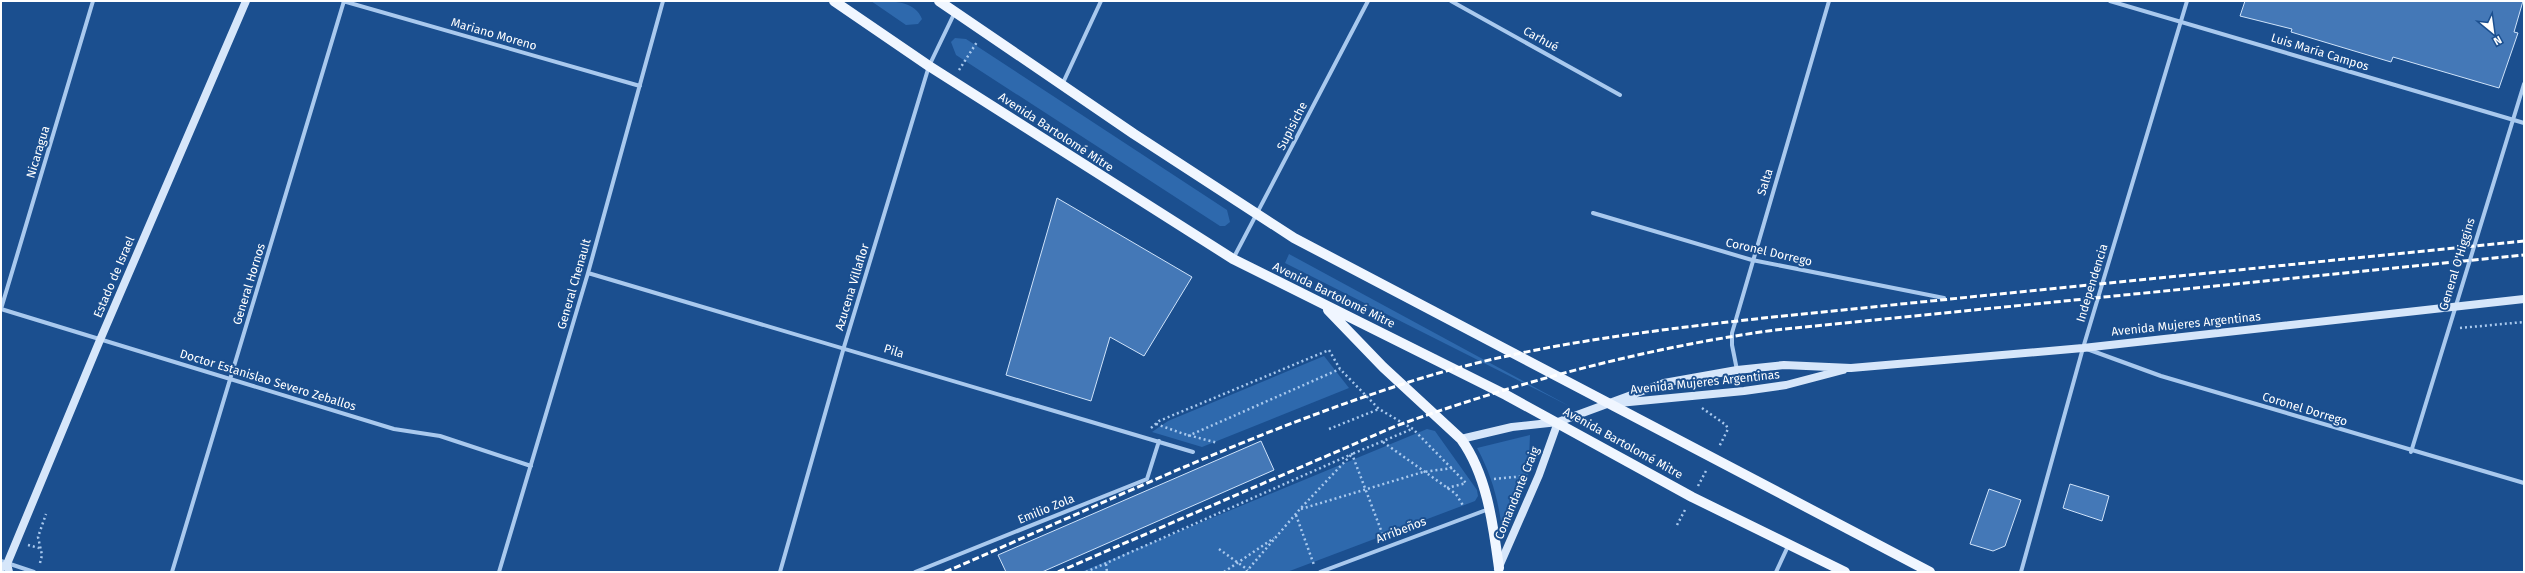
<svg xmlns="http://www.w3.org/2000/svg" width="2525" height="573" font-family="'Fira Sans',sans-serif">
  <rect width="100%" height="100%" fill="#1b4f8f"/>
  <!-- green -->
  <path fill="#2e69ad" d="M 871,1 C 891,1 915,0 922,19 L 918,24 L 906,25 Z
    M 955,38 L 966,39 L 1227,210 L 1230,222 L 1225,226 L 1220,226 L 956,55 L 951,42 Z
    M 1289,254 L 1571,407 L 1285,263 Z
    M 1324,356 L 1349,388 L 1202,447 L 1152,432 L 1168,421 Z
    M 1427,429 L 1435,431 L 1477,490 L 1478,496 L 1475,501 L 1287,572 L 1081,572 Z
    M 1530,435 L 1528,480 L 1504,526 L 1501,522 C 1497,495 1490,472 1477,448 Z"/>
  <!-- building -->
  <path fill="#4478b7" stroke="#cfe3fa" d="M 2245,1 L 2523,1 L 2514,32 L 2518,33 L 2499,88 L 2393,57 L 2391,62 L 2291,32 L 2292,29 L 2240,16 Z
    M 1057,198 L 1192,277 L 1144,356 L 1110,337 L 1091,401 L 1006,375 Z
    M 1261,441 L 1274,470 L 1042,572 L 1006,572 L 998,555 Z
    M 2070,484 L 2109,496 L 2102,521 L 2063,508 Z
    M 1989,489 L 2021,500 L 2005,546 L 1993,551 L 1970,544 Z"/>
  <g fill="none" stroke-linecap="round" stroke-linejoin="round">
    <!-- path -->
    <path stroke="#a9c9ee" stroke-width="2.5" stroke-dasharray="2 3" stroke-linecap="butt" d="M 959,70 L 977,42
      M 2460,328 L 2524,322
      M 1702,408 L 1726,425 L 1728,429 L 1719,447
      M 1156,424 L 1184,434 L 1218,443
      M 1151,428 L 1159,421 L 1329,350 L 1340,369 L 1379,409 L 1413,429 L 1466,483
      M 1329,429 L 1379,409
      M 1188,436 L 1340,369
      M 1383,442 L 1456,494 L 1464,507
      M 1494,479 L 1525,476
      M 1698,486 L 1707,469
      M 1447,488 L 1466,483
      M 1301,509 L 1423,472 L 1453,468
      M 1296,515 L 1314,565
      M 1677,525 L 1686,508
      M 28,545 L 39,548
      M 1219,549 L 1248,570
      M 40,563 L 42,555 L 38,537 L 46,514
      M 1106,564 L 1107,572
      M 1086,572 L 1352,454 L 1384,538
      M 1224,572 L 1274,538
      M 1246,572 L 1300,509 L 1352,454 L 1412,429"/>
    <!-- street -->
    <path stroke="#a9c9ee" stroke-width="4" d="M 93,1 L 1,309 L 394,429 L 440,436 L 531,466
      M 343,1 L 640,86
      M 1451,1 L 1620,95
      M 2110,1 L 2524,123
      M 1062,85 L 1101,1
      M 1593,213 L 1752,260 L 1944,298
      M 1233,259 L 1368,1
      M 588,273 L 1193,452
      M 2087,349 L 2161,376 L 2524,483
      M 1737,370 L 1732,345 L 1732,333 L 1829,1
      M 2411,452 L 2524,84
      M 1,561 L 34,572
      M 172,572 L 344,1
      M 499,572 L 588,273 L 663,1
      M 780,572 L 844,347 L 929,66 L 955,12
      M 915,572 L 1147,479 L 1159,441
      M 1320,572 L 1489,509
      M 1776,572 L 1789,544
      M 2021,572 L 2083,348 L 2187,1"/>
    <!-- secondary -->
    <path stroke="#d6e6fa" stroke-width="8" d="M 1619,403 L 1744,391 L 1786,385 L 1843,370
      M 1461,439 L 1512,427 L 1558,422 L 1664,383 L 1737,370 L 1784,365 L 1851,368 L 2083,348 L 2524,299
      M 7,564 L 9,572
      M 1,568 L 7,564 L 100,340 L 246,1
      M 1498,569 L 1539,475 L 1558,422"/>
    <!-- primary -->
    <path stroke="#f0f6ff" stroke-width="10" d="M 834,1 L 929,66 L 1233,259 L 1506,395 L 1692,497 L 1845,572
      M 939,1 L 1134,134 L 1294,238 L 1930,572
      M 1328,310 L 1383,367 L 1461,439 C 1487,475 1493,524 1499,568"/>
    <!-- rail -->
    <path stroke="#fff" stroke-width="3" stroke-dasharray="7 3" stroke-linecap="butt" d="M 945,572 C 1096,507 1246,434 1403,384 C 1522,345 1648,331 1773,317 L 2524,241
      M 1058,572 L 1396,426 C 1518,382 1645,348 1775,330 L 2524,255"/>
  </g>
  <g text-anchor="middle" stroke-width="4" stroke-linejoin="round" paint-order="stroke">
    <!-- street labels -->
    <g font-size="12" fill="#fff" stroke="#1b4f8f">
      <text transform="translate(494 34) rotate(16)" y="4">Mariano Moreno</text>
      <text transform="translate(1541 39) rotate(29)" y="4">Carhué</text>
      <text transform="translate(2320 52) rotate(17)" y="4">Luis María Campos</text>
      <text transform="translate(1292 126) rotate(-63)" y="4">Supisiche</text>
      <text transform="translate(1056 132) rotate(33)" y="4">Avenida Bartolomé Mitre</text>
      <text transform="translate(38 152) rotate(-73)" y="4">Nicaragua</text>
      <text transform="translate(1765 182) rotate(-73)" y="4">Salta</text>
      <text transform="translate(1769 252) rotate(13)" y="4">Coronel Dorrego</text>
      <text transform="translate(2457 264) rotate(-73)" y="4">General O'Higgins</text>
      <text transform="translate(114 277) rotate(-67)" y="4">Estado de Israel</text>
      <text transform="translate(2092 283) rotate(-73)" y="4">Independencia</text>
      <text transform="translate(249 284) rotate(-73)" y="4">General Hornos</text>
      <text transform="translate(574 284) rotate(-74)" y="4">General Chenault</text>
      <text transform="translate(852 287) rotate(-73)" y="4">Azucena Villaflor</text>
      <text transform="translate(1334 295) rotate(26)" y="4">Avenida Bartolomé Mitre</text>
      <text transform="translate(2186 324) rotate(-6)" y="4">Avenida Mujeres Argentinas</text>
      <text transform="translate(894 351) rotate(17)" y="4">Pila</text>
      <text transform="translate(268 380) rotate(17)" y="4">Doctor Estanislao Severo Zeballos</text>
      <text transform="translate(1705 382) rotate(-6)" y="4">Avenida Mujeres Argentinas</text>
      <text transform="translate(2305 409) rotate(17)" y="4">Coronel Dorrego</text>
      <text transform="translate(1623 443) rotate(29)" y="4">Avenida Bartolomé Mitre</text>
      <text transform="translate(1517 493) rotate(-68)" y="4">Comandante Craig</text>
      <text transform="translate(1046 509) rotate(-22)" y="4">Emilio Zola</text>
      <text transform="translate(1401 530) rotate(-21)" y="4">Arribeños</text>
    </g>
  </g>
  <!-- border -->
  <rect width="2525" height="573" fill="none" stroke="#ffffff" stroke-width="4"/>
  <!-- north arrow -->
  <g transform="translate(2493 32) rotate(151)" stroke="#1b4f8f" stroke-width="3" paint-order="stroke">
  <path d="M0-3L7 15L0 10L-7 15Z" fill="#ffffff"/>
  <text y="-6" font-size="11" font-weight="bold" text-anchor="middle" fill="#ffffff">N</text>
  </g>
</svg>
